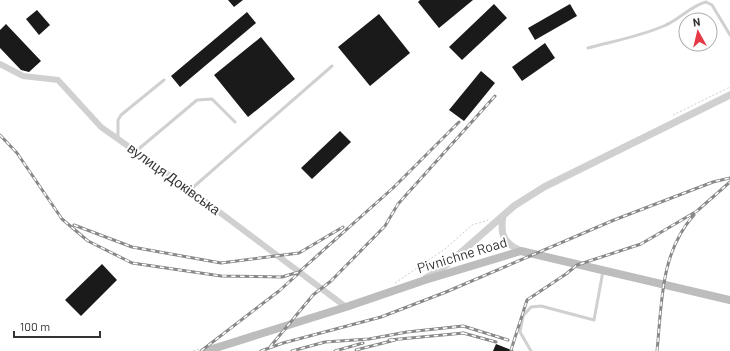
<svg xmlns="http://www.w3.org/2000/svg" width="730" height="351" font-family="Barlow,sans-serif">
  <rect width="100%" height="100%" fill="#fff"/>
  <!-- building -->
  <path fill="#1a1a1a" d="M 228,0 L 243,0 L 234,7 Z
    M 420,0 L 473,0 L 439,28 L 418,2 Z
    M 494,4 L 507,18 L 462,60 L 449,47 Z
    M 570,4 L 577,16 L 535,40 L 528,28 Z
    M 37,10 L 50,25 L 39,35 L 26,19 Z
    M 247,12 L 256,23 L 180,87 L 171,76 Z
    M 379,14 L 410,53 L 370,86 L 338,47 Z
    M 6,24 L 41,61 L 29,72 L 21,70 L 0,48 L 0,30 Z
    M 261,37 L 295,79 L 248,117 L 214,75 Z
    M 545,43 L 555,58 L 522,81 L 512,67 Z
    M 481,71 L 495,83 L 464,121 L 449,110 Z
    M 340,131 L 351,142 L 312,179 L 301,168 Z
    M 102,264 L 117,280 L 81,316 L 65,300 Z
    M 496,344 L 514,351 L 493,351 Z"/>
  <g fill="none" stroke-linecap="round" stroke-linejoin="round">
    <!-- path -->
    <path stroke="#cdcdcd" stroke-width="1" stroke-dasharray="2 2" stroke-linecap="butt" d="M 673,115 L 730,87
      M 395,283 L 445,249 L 472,225 L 488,220
      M 193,351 L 199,349"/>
    <!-- service -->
    <path stroke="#d0d0d0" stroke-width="3" d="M 588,48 C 614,41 642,36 666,25 C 680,19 692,5 706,2 L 712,5 L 730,35
      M 118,137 L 118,120 L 121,115 L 164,80
      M 135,152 L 197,100 L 212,99 L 235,122
      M 190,190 L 332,66
      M 531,351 L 520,332 L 523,316 L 531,307 L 541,306 L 594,320 L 603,271"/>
    <!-- minor -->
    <path stroke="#d0d0d0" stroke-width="6" d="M 0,64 L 23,76 L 58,80 L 101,127 L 190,190 L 346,307"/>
    <!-- tertiary -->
    <path stroke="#d0d0d0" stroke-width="7" d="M 503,216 C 500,234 503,243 521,251
      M 426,278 L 449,263 L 514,206 L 544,187 L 730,95"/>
    <!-- secondary -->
    <path stroke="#bdbdbd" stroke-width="8" d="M 206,351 L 346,307 L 425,280 L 521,251 L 730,300"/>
    <!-- rail casing -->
    <g stroke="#888" stroke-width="3">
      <path id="rail" d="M 0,135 L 17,153 L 62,219 L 88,241 L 132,263 L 221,276 L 282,277 L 299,272 L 393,188 L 459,122
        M 74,225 L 132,247 L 221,263 L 299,253 L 343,227
        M 463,333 L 496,342
        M 389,340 L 464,333
        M 270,347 L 313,295 L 331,281 L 385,226 L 398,204 L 495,96
        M 356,350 L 395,340
        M 511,350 L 527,300 L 566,274 L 577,265 L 641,244 L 697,211 L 730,182
        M 201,351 L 279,291 L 298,274
        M 261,351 L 283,343 L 381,317 L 446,292 L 614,220 L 713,182 L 730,178
        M 292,351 L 325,342 L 369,339 L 407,332 L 463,326 L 508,340
        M 335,351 L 363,343
        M 657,351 C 662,303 660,253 694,215"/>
    </g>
    <!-- rail -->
    <use href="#rail" stroke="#fff" stroke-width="1.5" stroke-dasharray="4.5" stroke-linecap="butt"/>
  </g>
  <g text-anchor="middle" stroke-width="4" stroke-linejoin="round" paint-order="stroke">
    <!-- street labels -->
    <g font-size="14" fill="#333" stroke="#fff">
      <text transform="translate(174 179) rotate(36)" y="5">вулиця Доківська</text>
      <text transform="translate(462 255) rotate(-17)" y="5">Pivnichne Road</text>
    </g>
  </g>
  <!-- north arrow -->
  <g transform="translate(698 32) rotate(352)"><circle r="19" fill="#ffffff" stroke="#adadad"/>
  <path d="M0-3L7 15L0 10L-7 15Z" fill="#e63946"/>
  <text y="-6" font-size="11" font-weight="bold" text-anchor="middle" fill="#333333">N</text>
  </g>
  <!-- scale -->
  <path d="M14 331v6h86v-6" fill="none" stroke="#333333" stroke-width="2"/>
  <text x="20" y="331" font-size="12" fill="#333333" stroke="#ffffff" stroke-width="3" paint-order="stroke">100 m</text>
</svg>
